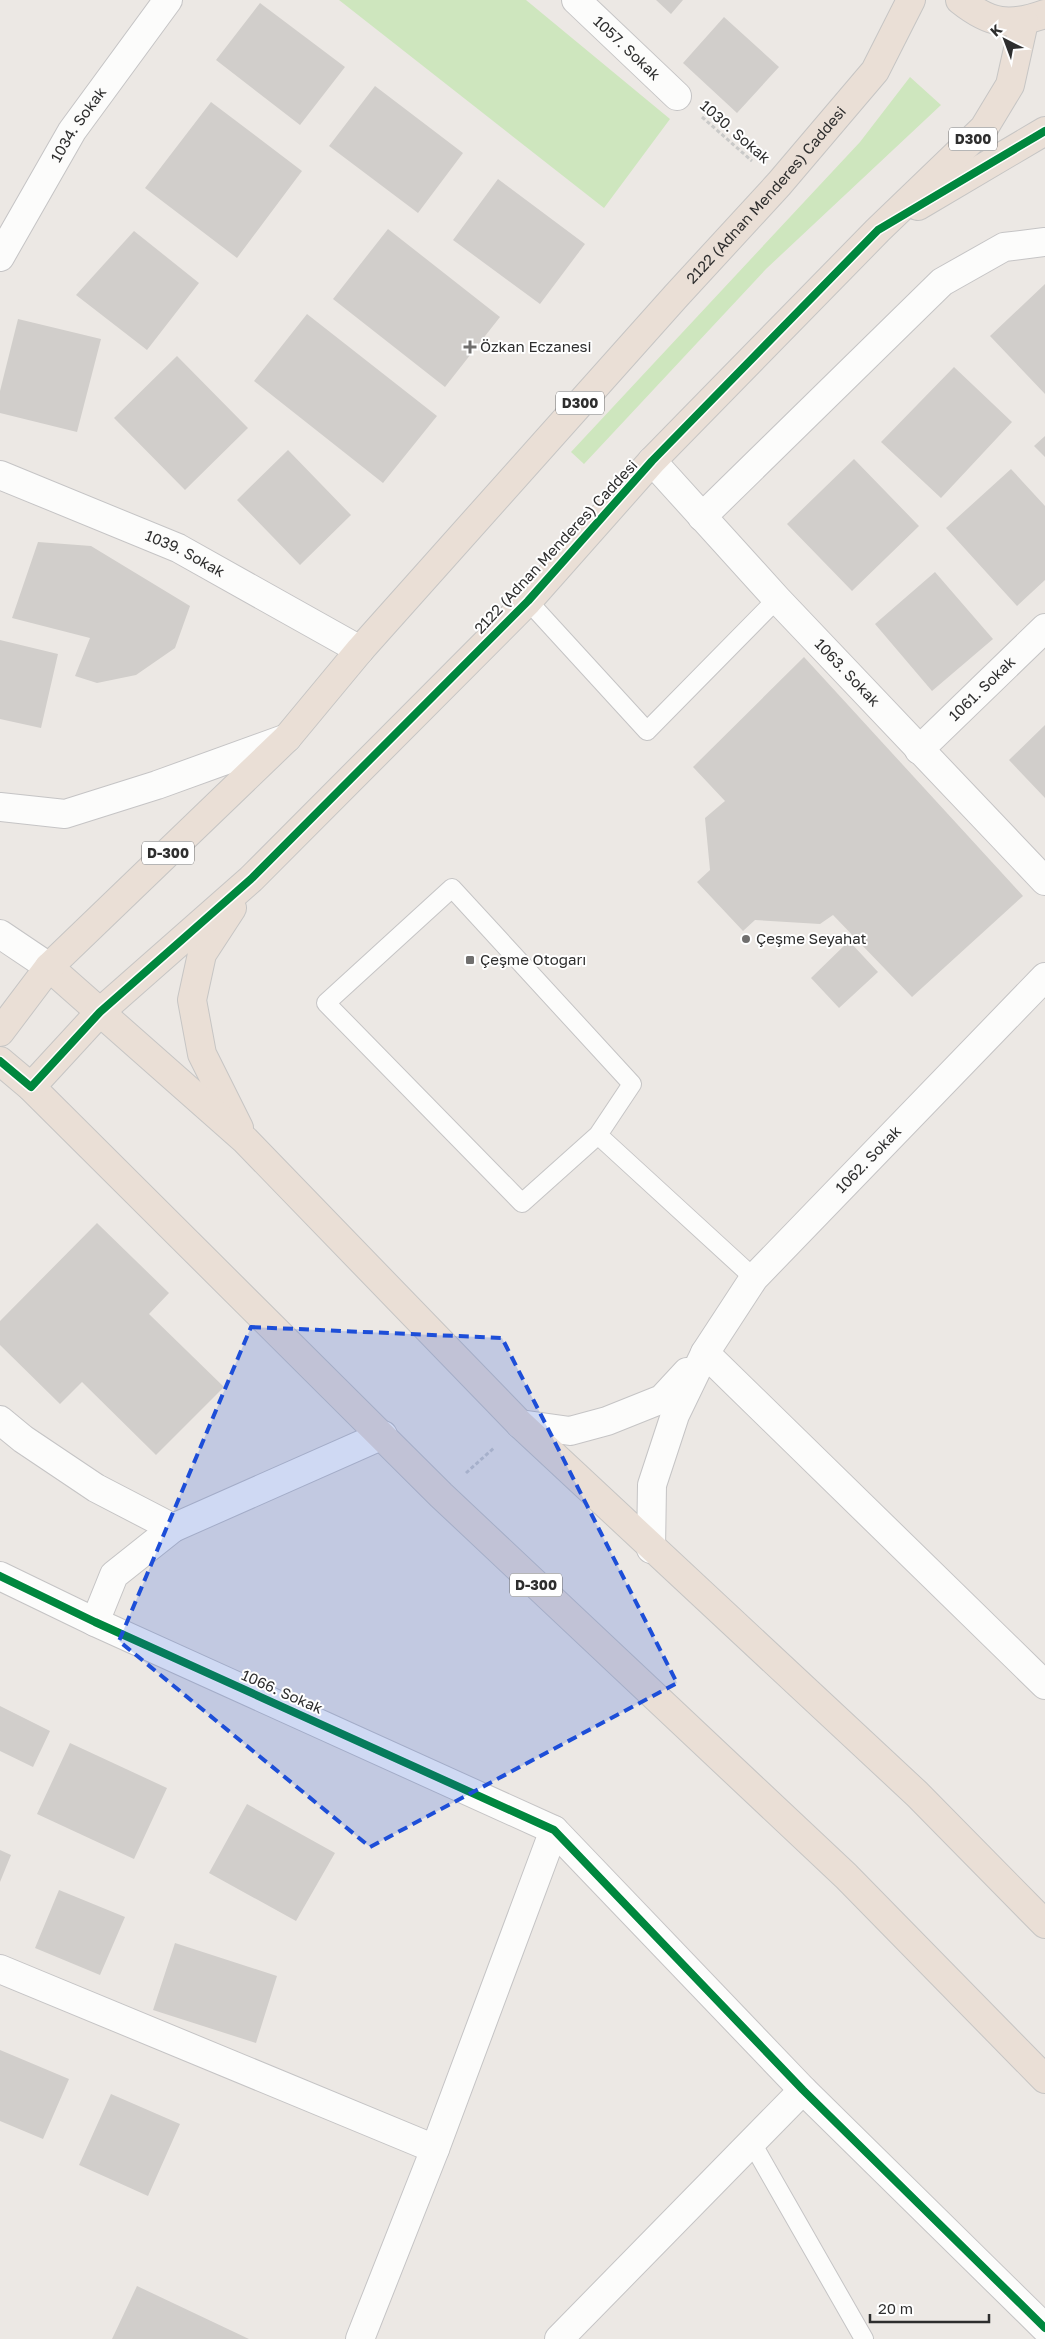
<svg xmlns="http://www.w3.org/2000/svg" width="1045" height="2339" font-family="'Golos Text',sans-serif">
  <rect width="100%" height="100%" fill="#ece8e4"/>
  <!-- green -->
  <path fill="#cee6be" d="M 339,0 L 526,0 L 670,119 L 604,208 Z
    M 910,77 L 941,105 L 766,269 L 584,464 L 571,452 L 860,142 Z"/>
  <!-- building -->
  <path fill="#d1cecb" d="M 656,0 L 683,0 L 671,14 Z
    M 260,3 L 345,67 L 300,125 L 216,60 Z
    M 724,17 L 779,67 L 737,113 L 683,63 Z
    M 375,86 L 463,153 L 418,213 L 329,146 Z
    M 211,102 L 302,171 L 237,258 L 145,188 Z
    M 498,179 L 585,244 L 540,304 L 453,240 Z
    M 388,229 L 500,317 L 445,387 L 333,299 Z
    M 134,231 L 199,283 L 147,350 L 76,295 Z
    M 1045,284 L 1045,394 L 990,336 Z
    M 307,314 L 437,416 L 383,483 L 254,381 Z
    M 18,319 L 101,339 L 77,432 L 0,413 L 0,391 Z
    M 177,356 L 248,428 L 185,490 L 114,418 Z
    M 954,367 L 1012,422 L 941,498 L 881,442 Z
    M 1045,436 L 1045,457 L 1034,446 Z
    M 288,450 L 351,515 L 300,565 L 237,500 Z
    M 854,459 L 919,526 L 852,591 L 787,524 Z
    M 1011,469 L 1045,506 L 1045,580 L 1017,606 L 946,528 Z
    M 38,542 L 91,546 L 190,606 L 175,648 L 136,675 L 97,683 L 75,676 L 90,638 L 12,618 Z
    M 935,572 L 993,639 L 932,691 L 875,624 Z
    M 0,640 L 58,654 L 41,728 L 0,719 Z
    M 804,657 L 1023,896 L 912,997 L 833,915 L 820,924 L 755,920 L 743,931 L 697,882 L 710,870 L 705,818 L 725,801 L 693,767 Z
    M 1045,725 L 1045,798 L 1009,760 Z
    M 849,941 L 878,972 L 839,1008 L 811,978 Z
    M 97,1223 L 169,1293 L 149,1314 L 224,1387 L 156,1455 L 82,1382 L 60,1404 L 0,1345 L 0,1321 Z
    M 0,1706 L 50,1731 L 33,1767 L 0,1751 Z
    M 70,1743 L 167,1788 L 134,1859 L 37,1814 Z
    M 247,1804 L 335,1853 L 296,1921 L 209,1873 Z
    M 0,1850 L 11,1855 L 0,1882 Z
    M 59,1890 L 125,1917 L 100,1975 L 35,1948 Z
    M 175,1943 L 277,1976 L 256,2043 L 153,2010 Z
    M 0,2050 L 69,2079 L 43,2139 L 0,2121 Z
    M 111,2094 L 180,2124 L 148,2196 L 79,2165 Z
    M 137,2286 L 249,2339 L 112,2339 Z"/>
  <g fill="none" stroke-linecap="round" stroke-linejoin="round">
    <!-- lane casing -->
    <g stroke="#c5c4c5" stroke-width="20">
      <path id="lane" d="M 528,601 L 647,731 L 777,599
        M 452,888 L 632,1084 L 598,1135 L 522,1203 L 326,1003 Z
        M 598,1135 L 754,1278
        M 752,2143 L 864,2339"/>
    </g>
    <!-- street casing -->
    <g stroke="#c5c4c5" stroke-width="30">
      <g id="street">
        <path id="s1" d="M 576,0 L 677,96"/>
        <path id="s2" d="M 0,257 L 72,131 L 168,0"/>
        <path id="s3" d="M 652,461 L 777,599 L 1045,881"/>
        <path id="s4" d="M 0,475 L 178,548 L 360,650"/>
        <path d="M 702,517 L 942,282 L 1004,247 L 1045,242"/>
        <path id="s5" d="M 919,750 L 1045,628"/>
        <path d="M 705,1353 L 1045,1685"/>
        <path d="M 0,1420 L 23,1439 L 96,1488 L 173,1528"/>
        <path d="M 520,1424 L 570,1431 L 607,1421 L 662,1399 L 687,1372"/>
        <path id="s6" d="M 651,1549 L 652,1485 L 675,1415 L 705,1353 L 754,1278 L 1045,977"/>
        <path d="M 0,1576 L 95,1622 L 554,1830 L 803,2090 L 1045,2328"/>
        <path d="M 95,1622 L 114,1575 L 173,1528 L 383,1435"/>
        <path d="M 0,1969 L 435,2149"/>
        <path d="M 360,2339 L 435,2149 L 554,1830"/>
        <path d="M 559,2339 L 803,2090"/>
      </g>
    </g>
    <!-- secondary casing -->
    <g stroke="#c5c4c5" stroke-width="30">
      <path id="secondary" d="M 0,807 L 65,814 L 157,785 L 287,738
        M 0,934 L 49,967"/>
    </g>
    <!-- highway casing -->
    <g stroke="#c6c5c4" stroke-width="30">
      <g id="highway">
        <path d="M 960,0 C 990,24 1009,27 1045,14"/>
        <path d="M 918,206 L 1045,131"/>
        <path d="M 232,908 L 202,954 L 192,1000 L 202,1054 L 239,1128"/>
        <path d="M 49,967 L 245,1140 L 520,1424 L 917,1794 L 1045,1924"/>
        <path id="s7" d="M 0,1032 L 49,967 L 287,738 L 360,650 L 676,296 L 779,184 L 875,71 L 911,0"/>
        <path d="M 0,1061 L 31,1087 L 441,1495 L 846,1876 L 1045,2079"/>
        <path d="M 31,1087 L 100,1012 L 251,879 L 528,601 L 652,461 L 878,230 L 984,128 L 1010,85 L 1024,22"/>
      </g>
    </g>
    <!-- path -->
    <path stroke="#c9c9c8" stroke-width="3" stroke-dasharray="4 2.5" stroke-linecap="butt" d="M 702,117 L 752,161
      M 466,1473 L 495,1447"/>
    <!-- lane -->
    <use href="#lane" stroke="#fcfcfb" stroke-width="18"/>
    <!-- street -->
    <use href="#street" stroke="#fcfcfb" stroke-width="28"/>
    <!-- secondary -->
    <use href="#secondary" stroke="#fcfcfb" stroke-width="28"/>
    <!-- highway -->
    <use href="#highway" stroke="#eadfd6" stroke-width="28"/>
    <!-- cycleway casing -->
    <g stroke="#fff" stroke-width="11">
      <path id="cycleway" d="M 0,1061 L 31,1087 L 100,1012 L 251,879 L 528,601 L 652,461 L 878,230 L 1045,131
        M 0,1576 L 95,1622 L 554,1830 L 803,2090 L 1045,2328"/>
    </g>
    <!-- cycleway -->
    <use href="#cycleway" stroke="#00873e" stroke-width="8"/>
  </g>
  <!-- marked area -->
  <path fill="#1d4ed8" fill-opacity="0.2" stroke="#1d4ed8" stroke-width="4" stroke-dasharray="10 6" stroke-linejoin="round" d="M 251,1327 L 502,1338 L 677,1683 L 370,1847 L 119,1641 Z"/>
  <!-- markers -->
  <g fill="#706f6e" stroke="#fff" stroke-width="2">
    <path d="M467.5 339.5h5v5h5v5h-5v5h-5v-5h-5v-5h5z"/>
    <circle cx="746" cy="939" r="5"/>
    <rect x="465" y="955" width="10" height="10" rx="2.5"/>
  </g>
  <g text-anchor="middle" stroke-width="4" stroke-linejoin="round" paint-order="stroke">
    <!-- shield labels -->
    <g fill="#fff" stroke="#6d6d6d" stroke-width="1">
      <rect x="949" y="127.5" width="48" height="23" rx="4"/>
      <rect x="556" y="391.5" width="48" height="23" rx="4"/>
      <rect x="142" y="841.5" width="52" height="23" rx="4"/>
      <rect x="510" y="1573.5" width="52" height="23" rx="4"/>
    </g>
    <g font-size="14" font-weight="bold" fill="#2e2e2e">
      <text x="973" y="144">D300</text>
      <text x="580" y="408">D300</text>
      <text x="168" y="858">D-300</text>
      <text x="536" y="1590">D-300</text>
    </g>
    <!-- street labels -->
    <g font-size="15" fill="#2e2e2e" stroke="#fff">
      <text dy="5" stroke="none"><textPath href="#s1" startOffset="70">1057. Sokak</textPath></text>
      <text dy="5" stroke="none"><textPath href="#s2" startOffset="154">1034. Sokak</textPath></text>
      <text transform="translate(735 132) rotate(41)" y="5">1030. Sokak</text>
      <text dy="5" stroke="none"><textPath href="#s7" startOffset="1136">2122 (Adnan Menderes) Caddesi</textPath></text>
      <text transform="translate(556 547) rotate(-47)" y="5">2122 (Adnan Menderes) Caddesi</text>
      <text dy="5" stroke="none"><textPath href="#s4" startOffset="201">1039. Sokak</textPath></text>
      <text dy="5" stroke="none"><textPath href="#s3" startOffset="288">1063. Sokak</textPath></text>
      <text dy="5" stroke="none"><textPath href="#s5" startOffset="88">1061. Sokak</textPath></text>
      <text dy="5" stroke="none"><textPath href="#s6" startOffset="461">1062. Sokak</textPath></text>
      <text transform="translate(282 1692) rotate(24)" y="5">1066. Sokak</text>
    </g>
    <!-- poi labels -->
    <g font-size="15" fill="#2e2e2e" stroke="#fff" text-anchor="start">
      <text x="480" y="352">Özkan Eczanesi</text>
      <text x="756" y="944">Çeşme Seyahat</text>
      <text x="480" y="965">Çeşme Otogarı</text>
    </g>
  </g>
  <!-- north arrow -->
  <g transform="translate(1005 40) rotate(318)" stroke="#ffffff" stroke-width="4" paint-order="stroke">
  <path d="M0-4L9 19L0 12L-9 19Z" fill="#2e2e2e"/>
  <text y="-8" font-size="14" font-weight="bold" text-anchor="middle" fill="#2e2e2e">K</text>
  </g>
  <!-- scale -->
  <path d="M870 2314v8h119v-8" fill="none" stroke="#2e2e2e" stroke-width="2.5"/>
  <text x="878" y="2314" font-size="15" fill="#2e2e2e" stroke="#ffffff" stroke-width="4" paint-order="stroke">20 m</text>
</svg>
